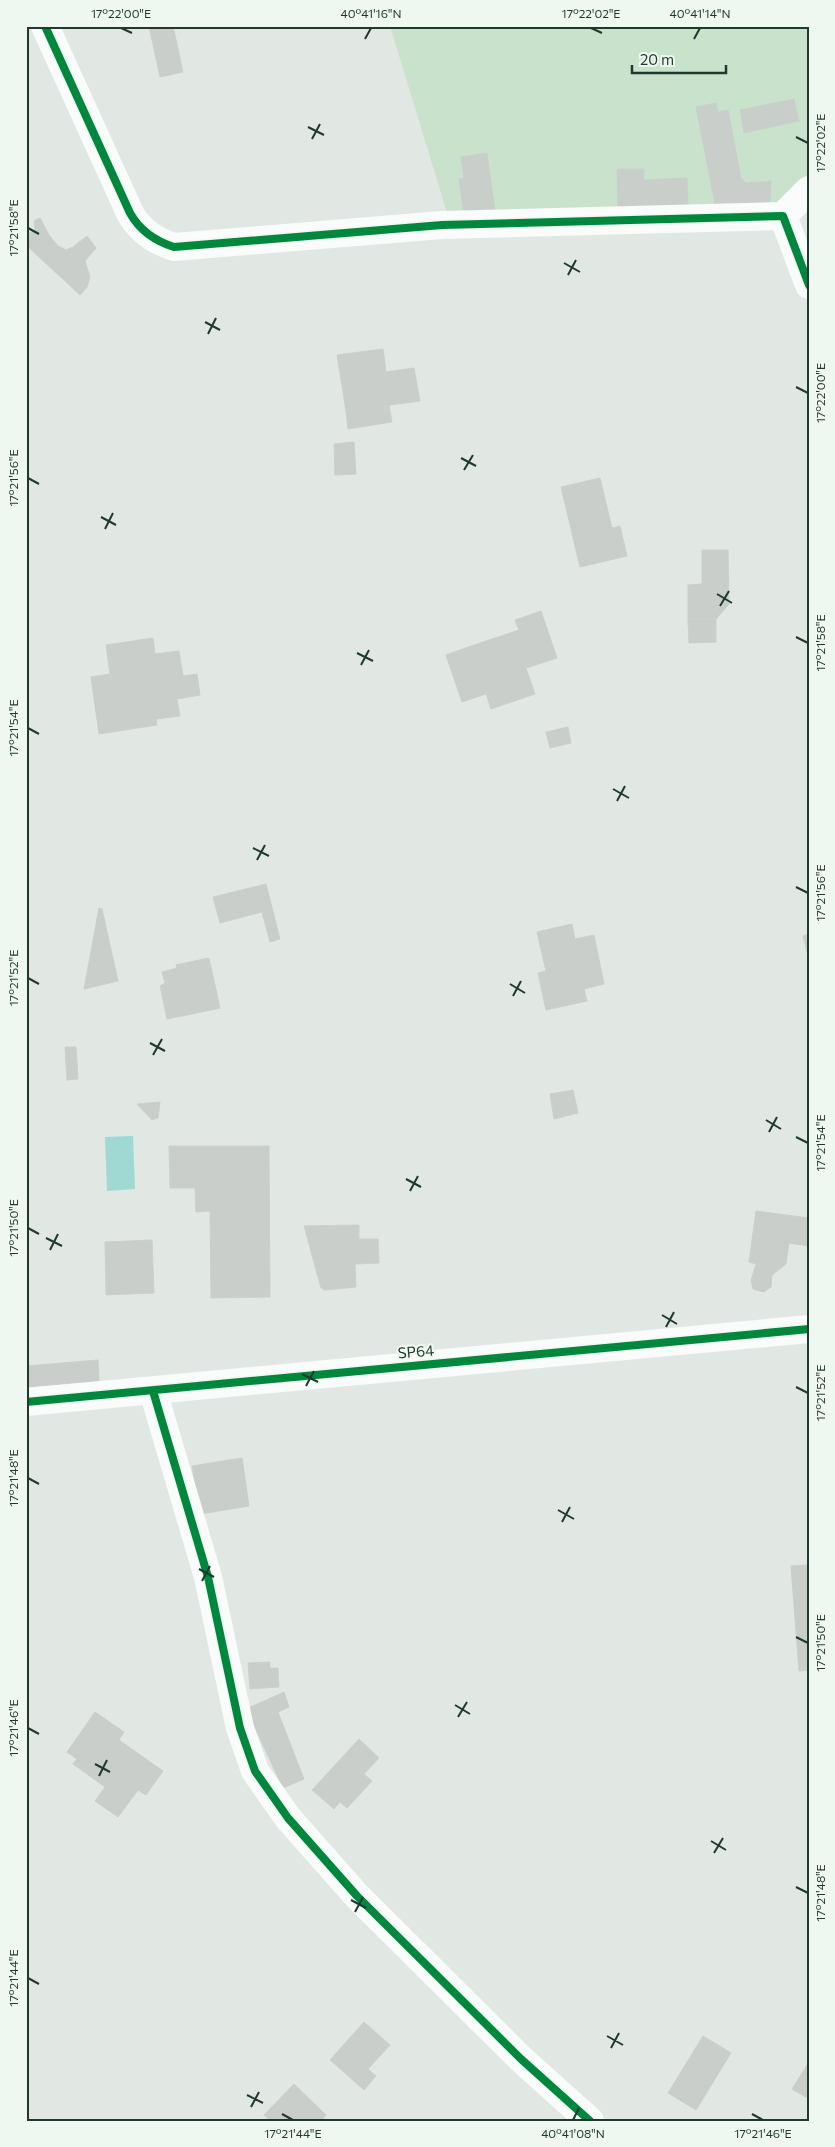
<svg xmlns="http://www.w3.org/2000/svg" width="835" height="2147" font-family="Commissioner,sans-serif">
  <rect width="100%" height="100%" fill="#e1e7e3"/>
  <!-- green -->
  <path fill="#c9e2cb" d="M 390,26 L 809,26 L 809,191 L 775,207 L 448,216 Z"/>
  <!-- water -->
  <path fill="#a0d8d4" d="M 133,1136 L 135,1189 L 107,1191 L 105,1137 Z"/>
  <!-- building -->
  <path fill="#c9cecb" stroke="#cad0cc" d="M 149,26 L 173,26 L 183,72 L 160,77 Z
    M 794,99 L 799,121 L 744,133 L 740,110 Z
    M 716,103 L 718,112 L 728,110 L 741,178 L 746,183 L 771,181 L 770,203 L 715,204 L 696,107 Z
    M 487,153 L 495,211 L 464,215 L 459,179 L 464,178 L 461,157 Z
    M 617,169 L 644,169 L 644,180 L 687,178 L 688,205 L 618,207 Z
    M 40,218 L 49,235 L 58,246 L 66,250 L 73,247 L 87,236 L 96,248 L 85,261 L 90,277 L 87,287 L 80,295 L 26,245 L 26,235 L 35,230 L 34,221 Z
    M 383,349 L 386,372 L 414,368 L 420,401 L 346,411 L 337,355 Z
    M 389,405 L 392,422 L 348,429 L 346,411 Z
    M 354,442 L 356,474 L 335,475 L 334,444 Z
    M 600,478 L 612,528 L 620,526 L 627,556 L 580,567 L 561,487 Z
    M 702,550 L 728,550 L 729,604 L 716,619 L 688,619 L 688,585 L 702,584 Z
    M 541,611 L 557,658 L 526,668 L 535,694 L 491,709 L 471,646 L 519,630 L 515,620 Z
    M 688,619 L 716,619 L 716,642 L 689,643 Z
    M 153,638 L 155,654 L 179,651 L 183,676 L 197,674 L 200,695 L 177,699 L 180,716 L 156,719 L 157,725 L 99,734 L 91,677 L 110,674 L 106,645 Z
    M 471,646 L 486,694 L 462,702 L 446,655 Z
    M 568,727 L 571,743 L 550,748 L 546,732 Z
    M 266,884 L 280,939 L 270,942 L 262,912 L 220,923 L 213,897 Z
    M 99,908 L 102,909 L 118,981 L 84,989 Z
    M 572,924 L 575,939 L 594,935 L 604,984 L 584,989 L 587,1001 L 546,1010 L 538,973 L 546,971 L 537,932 Z
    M 809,934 L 809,959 L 803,936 Z
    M 209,958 L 220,1008 L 187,1015 L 176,965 Z
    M 177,968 L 187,1015 L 167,1019 L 160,986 L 165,983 L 162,972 Z
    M 65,1047 L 76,1047 L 78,1079 L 67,1080 Z
    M 573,1090 L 578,1113 L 554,1119 L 550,1094 Z
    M 160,1102 L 158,1118 L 152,1120 L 137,1104 Z
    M 169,1146 L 269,1146 L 270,1297 L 211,1298 L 210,1211 L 196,1212 L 195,1188 L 170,1188 Z
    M 756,1211 L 809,1218 L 809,1246 L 789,1243 L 786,1264 L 772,1275 L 771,1287 L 764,1292 L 753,1289 L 751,1280 L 756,1264 L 749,1262 Z
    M 359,1225 L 359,1239 L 378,1239 L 379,1263 L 355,1264 L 356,1287 L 325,1290 L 321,1288 L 304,1226 Z
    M 152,1240 L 154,1293 L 106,1295 L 105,1242 Z
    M 98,1360 L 99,1381 L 26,1387 L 26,1366 Z
    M 242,1458 L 249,1506 L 237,1508 L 229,1460 Z
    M 229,1460 L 237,1508 L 200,1514 L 192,1466 Z
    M 809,1565 L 809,1670 L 799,1671 L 791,1566 Z
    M 270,1662 L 270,1668 L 278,1668 L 279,1687 L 250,1689 L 248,1663 Z
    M 284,1692 L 289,1707 L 278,1712 L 304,1779 L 283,1788 L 246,1709 Z
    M 95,1712 L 124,1732 L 119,1740 L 163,1771 L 146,1795 L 138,1790 L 118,1817 L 95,1801 L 105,1787 L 73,1764 L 77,1759 L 67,1752 Z
    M 359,1739 L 379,1758 L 364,1774 L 372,1781 L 347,1808 L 340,1802 L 334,1809 L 312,1790 Z
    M 364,2022 L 390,2045 L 368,2069 L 376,2076 L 364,2090 L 330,2060 Z
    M 703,2036 L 731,2053 L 696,2110 L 668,2093 Z
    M 809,2062 L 809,2099 L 792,2089 Z
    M 294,2084 L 326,2115 L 321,2121 L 271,2121 L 264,2115 Z"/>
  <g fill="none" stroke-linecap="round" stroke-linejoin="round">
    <!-- minor -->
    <path stroke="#fafbfb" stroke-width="28" d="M 45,26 L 130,213 C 140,231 155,241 174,247 L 442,225 L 783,216 L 809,285
      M 783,216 L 809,190
      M 153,1391 L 208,1577 L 240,1728 L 255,1771 L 288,1818 L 357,1896 L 521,2059 L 590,2121"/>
    <!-- tertiary -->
    <path stroke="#fafbfb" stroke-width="28" d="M 26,1402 L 809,1329"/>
    <!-- cycleway casing -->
    <g stroke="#eff7f1" stroke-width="11">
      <path id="cycleway" d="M 45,26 L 130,213 C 140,231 155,241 174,247 L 442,225 L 783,216 L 809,285
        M 153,1391 L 208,1577 L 240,1728 L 255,1771 L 288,1818 L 357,1896 L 521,2059 L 590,2121
        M 26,1402 L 809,1329"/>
    </g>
    <!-- cycleway -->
    <use href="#cycleway" stroke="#00873e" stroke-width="8"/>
  </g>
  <!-- ticks -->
  <path fill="none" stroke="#1f3a2d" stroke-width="2" d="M 121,28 L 132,33M 591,28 L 602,33M 365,39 L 371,28M 694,39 L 700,28M 308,127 L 324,135M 796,137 L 808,143M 312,139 L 320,124M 28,228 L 39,234M 564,263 L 580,272M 568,275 L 576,260M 205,322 L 220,330M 208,334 L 216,318M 796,387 L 808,393M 461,458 L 476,466M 464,470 L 473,455M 28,478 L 39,484M 101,517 L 116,525M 105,529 L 113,513M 717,594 L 732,603M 720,606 L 729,591M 796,637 L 808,643M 357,653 L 373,661M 361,665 L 369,650M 28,728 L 39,734M 613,789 L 629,798M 617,801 L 625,786M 253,848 L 269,856M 257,860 L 265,845M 796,887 L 808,893M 28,978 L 39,984M 510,984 L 525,993M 513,996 L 521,981M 150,1043 L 165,1051M 153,1055 L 162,1039M 766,1120 L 781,1129M 769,1132 L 777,1117M 796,1137 L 808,1143M 406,1179 L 421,1187M 410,1191 L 418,1176M 28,1228 L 39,1234M 46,1238 L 62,1246M 50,1250 L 58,1234M 662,1315 L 677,1324M 666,1327 L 674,1312M 302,1374 L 318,1382M 306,1386 L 314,1371M 796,1387 L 808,1393M 28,1478 L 39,1484M 558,1510 L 574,1519M 562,1522 L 570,1507M 199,1569 L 214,1577M 202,1581 L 210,1566M 796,1637 L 808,1643M 455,1705 L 470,1714M 458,1717 L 467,1702M 28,1728 L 39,1734M 95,1764 L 110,1772M 99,1776 L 107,1760M 711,1841 L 726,1850M 714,1853 L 723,1838M 796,1887 L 808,1893M 351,1900 L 366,1908M 355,1912 L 363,1897M 28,1978 L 39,1984M 607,2036 L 623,2045M 611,2048 L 619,2033M 247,2095 L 263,2103M 251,2107 L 259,2092M 282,2114 L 293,2120M 752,2114 L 763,2120M 573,2120 L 579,2108"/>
  <g text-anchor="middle" stroke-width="4.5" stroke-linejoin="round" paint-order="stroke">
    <!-- street labels -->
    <g font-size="15" fill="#1f3a2d" stroke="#eff7f1">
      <text transform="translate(416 1352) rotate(-5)" y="5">SP64</text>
    </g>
  </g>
  <!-- border -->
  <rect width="835" height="2147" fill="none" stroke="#eff7f1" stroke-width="55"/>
  <!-- scale -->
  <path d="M632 65v8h94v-8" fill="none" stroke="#1f3a2d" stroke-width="2.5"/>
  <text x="640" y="65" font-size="15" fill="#1f3a2d" stroke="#eff7f1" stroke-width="4" paint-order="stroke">20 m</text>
  <rect x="28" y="28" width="780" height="2092" fill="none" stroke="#1f3a2d" stroke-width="2"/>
  <g font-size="12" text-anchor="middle" fill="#1f3a2d">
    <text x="121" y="18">17°22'00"E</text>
    <text x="371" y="18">40°41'16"N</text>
    <text x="591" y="18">17°22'02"E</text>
    <text x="700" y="18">40°41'14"N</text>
    <text transform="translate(821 143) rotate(-90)" y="4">17°22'02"E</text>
    <text transform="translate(14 228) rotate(-90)" y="4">17°21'58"E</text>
    <text transform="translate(821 393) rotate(-90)" y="4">17°22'00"E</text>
    <text transform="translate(14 478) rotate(-90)" y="4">17°21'56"E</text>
    <text transform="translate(821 643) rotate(-90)" y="4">17°21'58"E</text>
    <text transform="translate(14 728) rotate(-90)" y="4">17°21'54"E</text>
    <text transform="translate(821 893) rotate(-90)" y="4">17°21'56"E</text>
    <text transform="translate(14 978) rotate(-90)" y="4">17°21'52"E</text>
    <text transform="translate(821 1143) rotate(-90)" y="4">17°21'54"E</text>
    <text transform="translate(14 1228) rotate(-90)" y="4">17°21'50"E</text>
    <text transform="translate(821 1393) rotate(-90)" y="4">17°21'52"E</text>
    <text transform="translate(14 1478) rotate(-90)" y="4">17°21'48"E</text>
    <text transform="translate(821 1643) rotate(-90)" y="4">17°21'50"E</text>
    <text transform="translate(14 1728) rotate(-90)" y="4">17°21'46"E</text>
    <text transform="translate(821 1893) rotate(-90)" y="4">17°21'48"E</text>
    <text transform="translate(14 1978) rotate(-90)" y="4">17°21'44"E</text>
    <text x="293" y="2138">17°21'44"E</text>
    <text x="573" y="2138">40°41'08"N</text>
    <text x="763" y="2138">17°21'46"E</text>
  </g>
</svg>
